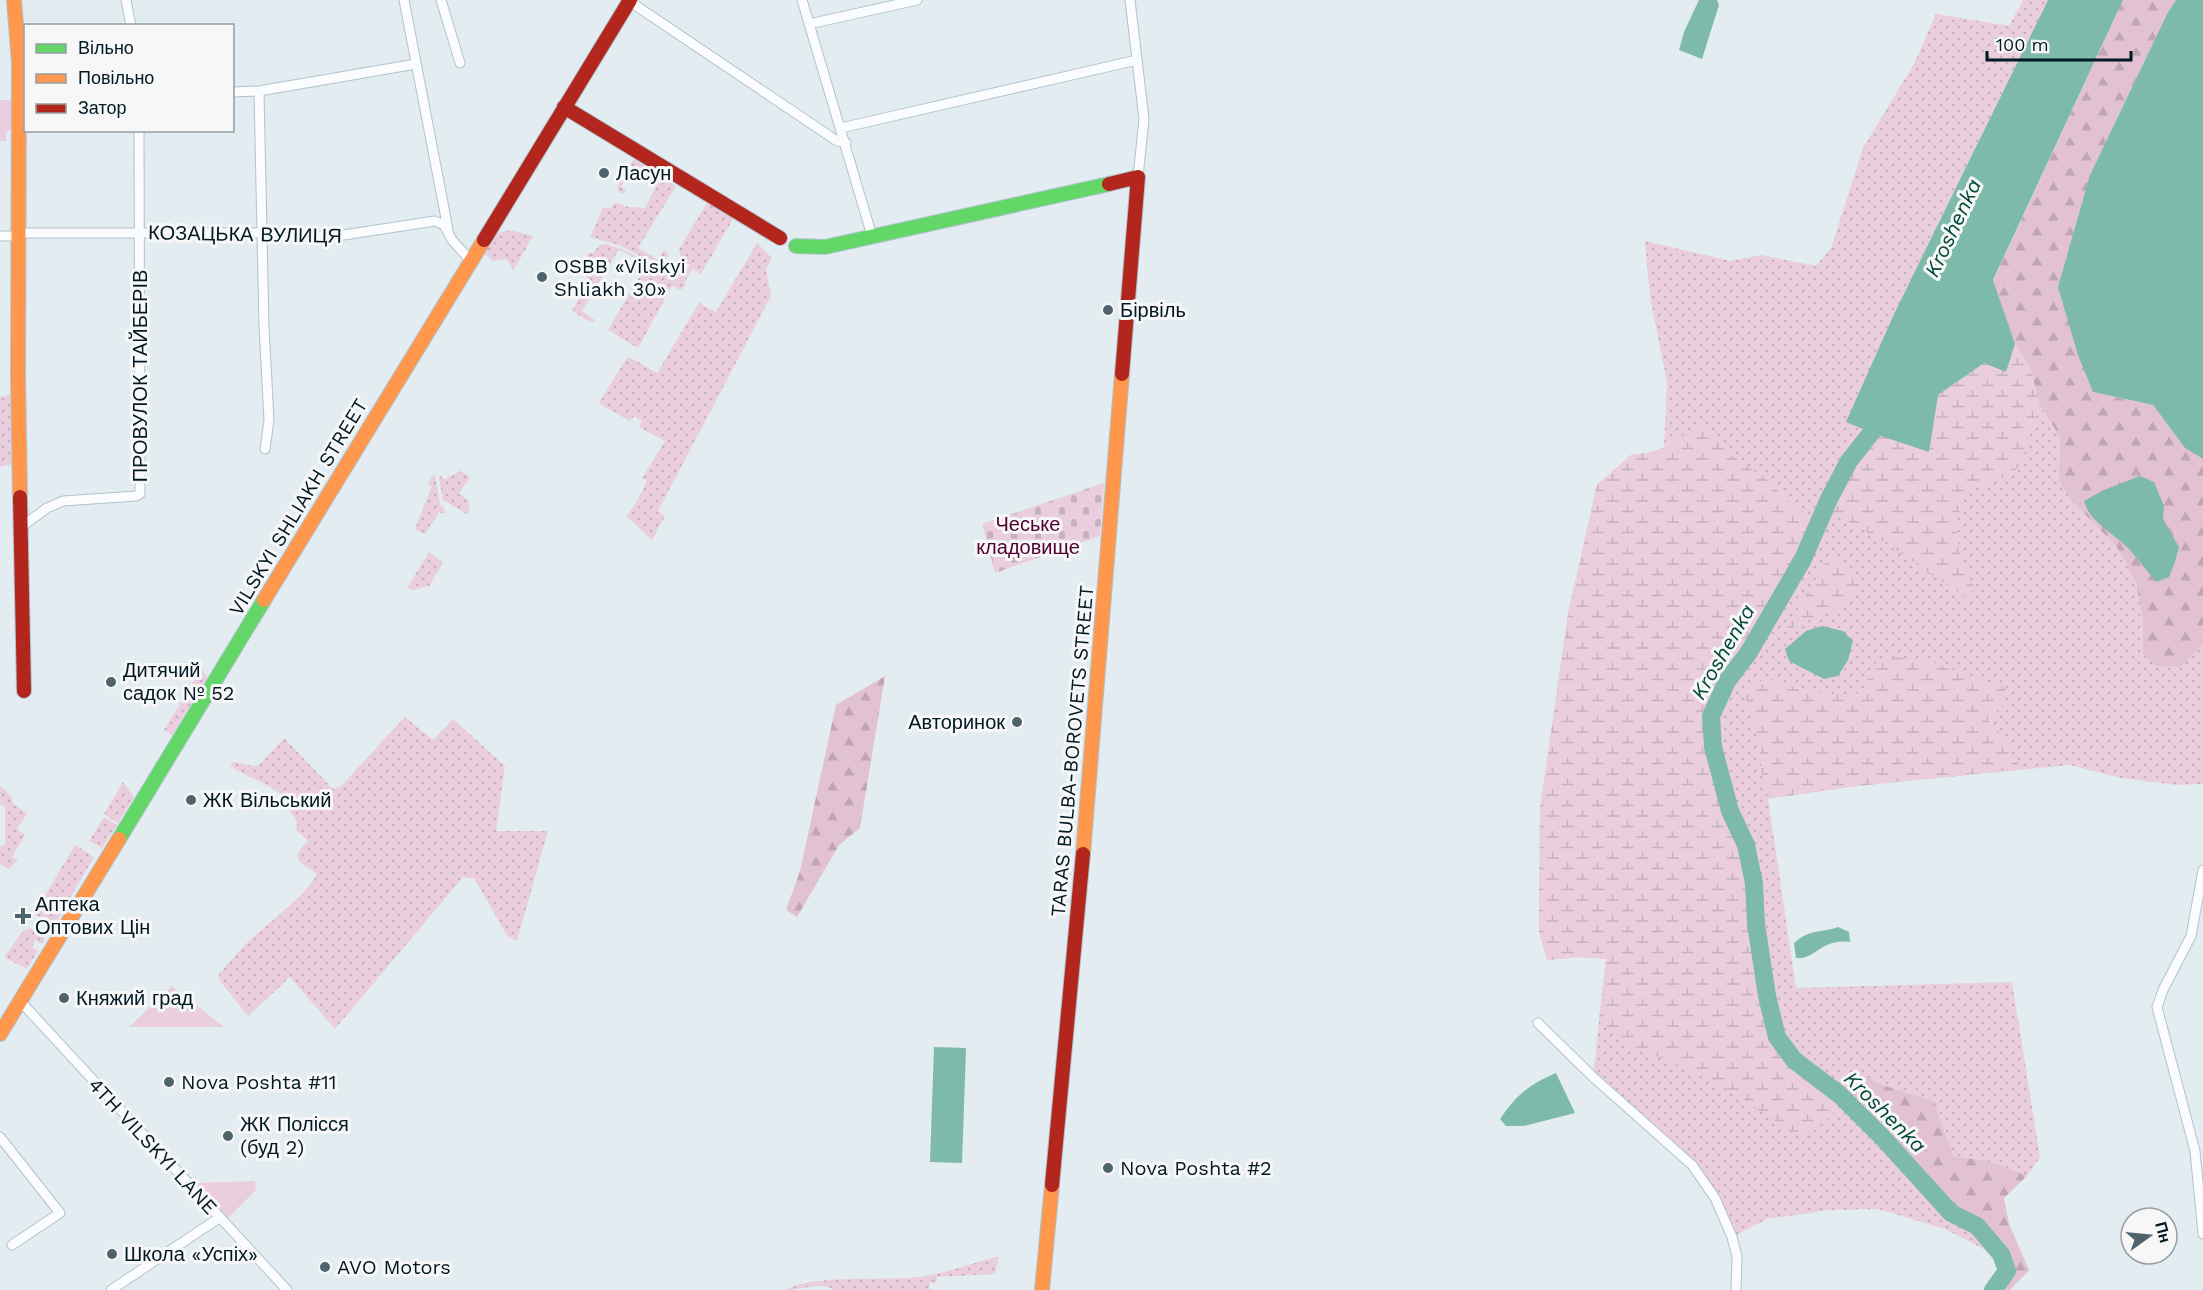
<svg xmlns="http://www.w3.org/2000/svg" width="2203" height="1290" font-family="'Work Sans',sans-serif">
  <defs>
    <pattern id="grass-dots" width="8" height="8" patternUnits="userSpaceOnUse" patternTransform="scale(1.5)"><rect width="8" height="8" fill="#eacedd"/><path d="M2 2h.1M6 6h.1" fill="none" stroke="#c7b0be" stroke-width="1.8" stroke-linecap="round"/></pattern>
    <pattern id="forest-firs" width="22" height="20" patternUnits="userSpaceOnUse" patternTransform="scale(1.5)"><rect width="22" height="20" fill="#e2c1d3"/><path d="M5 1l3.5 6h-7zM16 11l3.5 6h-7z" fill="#c0a5b5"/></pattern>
    <pattern id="wetland-marsh" width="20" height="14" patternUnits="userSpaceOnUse" patternTransform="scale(1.5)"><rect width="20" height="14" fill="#eacedd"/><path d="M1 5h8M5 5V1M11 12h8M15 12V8" fill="none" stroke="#c7b0be"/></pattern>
    <pattern id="cemetery-stones" width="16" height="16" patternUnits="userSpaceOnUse" patternTransform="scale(1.5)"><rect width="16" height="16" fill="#eacedd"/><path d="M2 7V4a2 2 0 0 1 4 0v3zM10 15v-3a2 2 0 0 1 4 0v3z" fill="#c7b0be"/></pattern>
  </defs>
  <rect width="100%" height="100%" fill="#e3ecf0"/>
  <!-- grass -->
  <path fill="url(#grass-dots)" d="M 2023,0 L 2048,0 L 1895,312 L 1938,395 L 1984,363 L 2006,372 L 2015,344 L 2031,369 L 2039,404 L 2060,437 L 2060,482 L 2074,503 L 2116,546 L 2136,582 L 2143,621 L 2143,655 L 2181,667 L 2203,644 L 2203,784 L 2176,785 L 2121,778 L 2070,765 L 1857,786 L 1768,799 L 1796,988 L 2012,982 L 2040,1157 L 2027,1176 L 1989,1161 L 1953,1156 L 1934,1101 L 1885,1086 L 1861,1074 L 1883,1138 L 1951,1213 L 1977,1226 L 2001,1254 L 2007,1271 L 1982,1248 L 1945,1229 L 1878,1209 L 1829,1210 L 1767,1219 L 1732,1237 L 1692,1165 L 1593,1077 L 1606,959 L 1579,957 L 1547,960 L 1539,932 L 1540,809 L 1568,614 L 1597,485 L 1631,455 L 1647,453 L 1664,448 L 1667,382 L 1650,297 L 1645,241 L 1730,261 L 1761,255 L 1816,266 L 1831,248 L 1863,148 L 1914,64 L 1936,14 L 2009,26 Z
    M 634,159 L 676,186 L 638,248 L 658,260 L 664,250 L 669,253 L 663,263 L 642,257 L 619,245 L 590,237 L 603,208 L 611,208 L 615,202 L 628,207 L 645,208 L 656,187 L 630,172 L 621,187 L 626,191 L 624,193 L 620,194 C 612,183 628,168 634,159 Z
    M 707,203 L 733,219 L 701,274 L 693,269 L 684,283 L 686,285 L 680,290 L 672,286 L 638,348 L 608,330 L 638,279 L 646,273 L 670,266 L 684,274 L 690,265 L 682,260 L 679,249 Z
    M 511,230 L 533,236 L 513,271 L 507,259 L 493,261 L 485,254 L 496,234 Z
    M 757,243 L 772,258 L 766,269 L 771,296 L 658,511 L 665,516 L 652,540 L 626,516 C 636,506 641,493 647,481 L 642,478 L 665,441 L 639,427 L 642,421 L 634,416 L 630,421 L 600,404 L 600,401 L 627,358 L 631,358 L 657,373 L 699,303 L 716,312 Z
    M 606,244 L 629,252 L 651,267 L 636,273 L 632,270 L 630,272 L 629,271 L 636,259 L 619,249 L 582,311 L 596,321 L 592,323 L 572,311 L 590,280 L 578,271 L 589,253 L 593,253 L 600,245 Z
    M 11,394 L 14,463 L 0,467 L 0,397 Z
    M 461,471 L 470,477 L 459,494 L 468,500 L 470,509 L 467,514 L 443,500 L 439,478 L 440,476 L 446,480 L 448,477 Z
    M 432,475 L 435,476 L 440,505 L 444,508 L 445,514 L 439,512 L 425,534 L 415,529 L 432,486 L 428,484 Z
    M 429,552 L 443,563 L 429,586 L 413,590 L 407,588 Z
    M 202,668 L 207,678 L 172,735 L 164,730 Z
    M 405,717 L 433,740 L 453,719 L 505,766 L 496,831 L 548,831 L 517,941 L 508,937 L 474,878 L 463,877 L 335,1029 L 290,977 L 248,1016 L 220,981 L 219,974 C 227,965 235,955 244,946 C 261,928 311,893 317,873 C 311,870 294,862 298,853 C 299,849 305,844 308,841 L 296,830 C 300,818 291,815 286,806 C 285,803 285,800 283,797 C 278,787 242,775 230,766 L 233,762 L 253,766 L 259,765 L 284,738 L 333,789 L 340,787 Z
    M 123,782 L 134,797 L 118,823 L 104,814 Z
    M 0,786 L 11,796 L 13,804 L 27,813 L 17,829 L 25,835 L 12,857 L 18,860 L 9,869 L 0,864 L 0,846 L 5,845 L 5,806 L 0,805 Z
    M 104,817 L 117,825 L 102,848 L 89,841 Z
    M 75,845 L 94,857 L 55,924 L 52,924 L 34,914 Z
    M 30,928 L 43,936 L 45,940 L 42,944 L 35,940 L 32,947 L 38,951 L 27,969 L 4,957 L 23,931 Z
    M 999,1256 L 995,1274 L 937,1277 L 936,1283 L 930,1282 L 929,1289 L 935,1290 L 834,1290 C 821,1281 802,1290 786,1290 C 809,1275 880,1280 909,1278 C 939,1276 970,1264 999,1256 Z"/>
  <!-- forest -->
  <path fill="url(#forest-firs)" d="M 2123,0 L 2176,0 L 2168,12 L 2090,175 L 2093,392 L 2153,405 L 2185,448 L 2203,459 L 2203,644 L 2181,667 L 2157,666 L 2143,655 L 2143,621 L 2136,582 L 2116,546 L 2074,503 L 2059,481 L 2060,437 L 2039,404 L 2031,369 L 2015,344 L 1993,281 Z
    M 885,676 L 860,828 L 839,845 L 797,917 L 786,910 L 800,871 L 836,705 Z
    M 1861,1074 L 1885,1086 L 1934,1101 L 1953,1156 L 1989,1161 L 2027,1176 L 2004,1198 L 2009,1224 L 2029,1270 L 2010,1290 L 1993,1290 L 2007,1270 L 2001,1254 L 1977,1226 L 1951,1213 L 1887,1142 L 1840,1095 Z"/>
  <!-- wetland -->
  <path fill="url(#wetland-marsh)" d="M 2015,344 L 2031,369 L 2039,404 L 2027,441 L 2022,466 L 2001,478 L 1969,490 L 1955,521 L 1961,558 L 1974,588 L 1966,598 L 1878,538 L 1825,509 L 1849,461 L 1871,432 L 1929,452 L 1938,395 L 1984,363 L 2006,372 Z
    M 1704,427 L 1726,451 L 1767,480 L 1791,504 L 1808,515 L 1803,559 L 1749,652 L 1727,681 L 1711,716 L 1713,747 L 1730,811 L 1746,845 L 1754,883 L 1756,924 L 1767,996 L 1777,1037 L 1794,1060 L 1840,1095 L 1837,1110 L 1805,1139 L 1764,1114 L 1736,1094 L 1670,1061 L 1624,1044 L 1599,1020 L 1606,959 L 1579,957 L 1547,960 L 1539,932 L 1540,809 L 1568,614 L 1597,485 L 1631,455 L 1647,453 L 1664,448 L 1690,431 Z
    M 1835,557 L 1850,567 L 1856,585 L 1849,599 L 1835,609 L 1786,630 L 1827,560 Z
    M 1894,657 L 1932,662 L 2006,688 L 2002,708 L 1988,721 L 2002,736 L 2021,769 L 1857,786 L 1768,798 L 1763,788 L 1759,740 L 1744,692 L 1767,677 C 1799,691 1826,697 1861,693 L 1875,663 Z"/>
  <!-- cemetery -->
  <path fill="url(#cemetery-stones)" d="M 1104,483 L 1100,536 L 995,573 L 982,524 Z"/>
  <!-- park -->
  <path fill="#eacedd" d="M 0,100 L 12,100 L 11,129 L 6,133 L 6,141 L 0,141 Z
    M 172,986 L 224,1027 L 129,1027 Z
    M 255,1181 L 256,1190 L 228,1218 L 196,1183 Z"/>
  <!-- water -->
  <path fill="#7ebaa9" d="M 1699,0 L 1717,0 L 1719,5 L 1702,59 L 1679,50 L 1684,32 Z
    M 2048,0 L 2123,0 L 1993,280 L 2015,344 L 2006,372 L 1984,363 L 1938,395 L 1929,452 L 1878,435 L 1846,422 L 1895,312 Z
    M 2176,0 L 2203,0 L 2203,459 L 2185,448 L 2153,405 L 2093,392 L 2078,355 L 2058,287 L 2090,175 L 2168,12 Z
    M 2140,476 L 2154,482 L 2164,506 L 2163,519 L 2179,547 L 2175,562 L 2169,577 L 2156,582 C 2147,571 2138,559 2129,549 C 2114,533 2090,523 2084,501 L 2104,490 Z
    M 1822,626 L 1843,631 L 1853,641 L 1848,660 L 1838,676 L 1824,679 L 1789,661 L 1785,649 L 1806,631 Z
    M 1838,927 L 1849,932 L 1850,942 C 1821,938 1816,960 1796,958 L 1794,943 C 1811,928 1819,934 1838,927 Z
    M 934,1047 L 966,1048 L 962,1163 L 930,1162 Z
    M 1556,1073 L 1575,1113 L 1524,1126 L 1506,1126 L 1500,1119 C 1517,1094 1529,1085 1556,1073 Z"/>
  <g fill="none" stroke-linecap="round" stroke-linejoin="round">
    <!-- river -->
    <path stroke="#7ebaa9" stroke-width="18" d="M 1886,414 L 1849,461 L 1829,499 L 1803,559 L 1749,652 L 1727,681 L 1711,716 L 1713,747 L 1730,811 L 1746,845 L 1754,883 L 1756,924 L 1767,996 L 1777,1037 L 1794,1060 L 1840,1095 L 1883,1138 L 1951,1213 L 1977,1226 L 2001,1254 L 2007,1271 L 1993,1290"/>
    <!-- street casing -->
    <g stroke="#afc3cd" stroke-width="11">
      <path id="street" d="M 126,0 L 131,26
        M 404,0 L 448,229
        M 441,0 L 460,63
        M 802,0 L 872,236
        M 1130,0 L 1144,119 L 1138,177
        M 629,1 L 837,141 L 846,143
        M 809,24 L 917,0
        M 259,91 L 264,327 L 269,420 L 265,449
        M 232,92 L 259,91 L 416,64
        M 841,128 L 1137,60
        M 0,236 L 12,236 L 18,233 L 263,233 L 270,237 L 337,236 L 435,221 L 444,225 L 452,240 L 470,260
        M 21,527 L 47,508 L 63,501 L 136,496 L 140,494 L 139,130
        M 2203,870 L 2191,936 L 2163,990 L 2157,1007 L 2195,1151 L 2203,1234
        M 21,1002 L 287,1290
        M 1538,1023 L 1593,1077 L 1692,1165 L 1715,1198 L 1732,1237 L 1737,1256 L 1736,1290
        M 0,1137 L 60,1213 L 12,1245
        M 111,1290 L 219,1218"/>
    </g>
    <!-- fast casing -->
    <g stroke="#afc3cd" stroke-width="16">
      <path id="fast" d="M 796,246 L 825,247 L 1109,184
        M 119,839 L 264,600"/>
    </g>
    <!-- slow casing -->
    <g stroke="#afc3cd" stroke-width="16">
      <path id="slow" d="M 14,0 L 19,63 L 18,377 L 20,497
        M 264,600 L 484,240
        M 1083,854 L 1122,374
        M 0,1034 L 119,839
        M 1042,1290 L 1052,1185"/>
    </g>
    <!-- jam casing -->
    <g stroke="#afc3cd" stroke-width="16">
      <path id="jam" d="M 564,107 L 780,238
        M 1109,184 L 1138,177 L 1122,374
        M 484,240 L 630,0
        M 20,497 L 24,691
        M 1052,1185 L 1083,854"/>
    </g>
    <!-- street -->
    <use href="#street" stroke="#fbfcfd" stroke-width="9"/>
    <!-- fast -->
    <use href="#fast" stroke="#63d668" stroke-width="14"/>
    <!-- slow -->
    <use href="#slow" stroke="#ff974d" stroke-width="14"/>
    <!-- jam -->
    <use href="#jam" stroke="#b3261e" stroke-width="14"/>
  </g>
  <!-- markers -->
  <g fill="#4f636c" stroke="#f7f7f7" stroke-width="2">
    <circle cx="604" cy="173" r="6"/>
    <circle cx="542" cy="277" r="6"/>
    <circle cx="1108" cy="310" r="6"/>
    <circle cx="111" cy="682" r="6"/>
    <circle cx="1017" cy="722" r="6"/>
    <circle cx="191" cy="800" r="6"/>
    <path d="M20 907h6v6h6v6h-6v6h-6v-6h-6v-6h6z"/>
    <circle cx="64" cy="998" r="6"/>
    <circle cx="169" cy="1082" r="6"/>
    <circle cx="228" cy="1136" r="6"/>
    <circle cx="1108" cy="1168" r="6"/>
    <circle cx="112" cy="1254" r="6"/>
    <circle cx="325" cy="1267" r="6"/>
  </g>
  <g text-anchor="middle" stroke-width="6" stroke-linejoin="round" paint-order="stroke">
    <!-- poi labels -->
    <g font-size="20" fill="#001925" stroke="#f7f7f7" text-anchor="start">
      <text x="616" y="180">Ласун</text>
      <text x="554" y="273">OSBB «Vilskyi<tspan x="554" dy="23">Shliakh 30»</tspan></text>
      <text x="1120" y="317">Бірвіль</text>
      <text x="123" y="677">Дитячий<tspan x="123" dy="23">садок № 52</tspan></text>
      <text x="1005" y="729" text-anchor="end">Авторинок</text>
      <text x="203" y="807">ЖК Вільський</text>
      <text x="35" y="911">Аптека<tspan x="35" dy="23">Оптових Цін</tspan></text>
      <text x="76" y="1005">Княжий град</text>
      <text x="181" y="1089">Nova Poshta #11</text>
      <text x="240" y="1131">ЖК Полісся<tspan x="240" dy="23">(буд 2)</tspan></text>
      <text x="1120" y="1175">Nova Poshta #2</text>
      <text x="124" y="1261">Школа «Успіх»</text>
      <text x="337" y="1274">AVO Motors</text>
    </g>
    <!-- street labels -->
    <g font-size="20" fill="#001925" stroke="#f7f7f7">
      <text transform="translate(245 234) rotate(1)" y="7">КОЗАЦЬКА ВУЛИЦЯ</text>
      <text transform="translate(140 376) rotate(-90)" y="7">ПРОВУЛОК ТАЙБЕРІВ</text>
      <text transform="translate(298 507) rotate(-59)" y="7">VILSKYI SHLIAKH STREET</text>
      <text transform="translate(1072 751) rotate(-85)" y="7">TARAS BULBA-BOROVETS STREET</text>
      <text transform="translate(153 1146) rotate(47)" y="7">4TH VILSKYI LANE</text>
    </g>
    <!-- park labels -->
    <g font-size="20" fill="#510131" stroke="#f7f7f7">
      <text x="1028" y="531">Чеське<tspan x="1028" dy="23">кладовище</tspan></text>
    </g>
    <!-- water labels -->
    <g font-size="21" font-style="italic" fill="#004838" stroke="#f7f7f7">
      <text transform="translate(1953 228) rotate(-65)" y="7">Kroshenka</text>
      <text transform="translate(1723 652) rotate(-60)" y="7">Kroshenka</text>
      <text transform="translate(1885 1112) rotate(45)" y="7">Kroshenka</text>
    </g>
  </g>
  <!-- legend -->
  <rect x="24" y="24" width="210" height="108" fill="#f7f7f7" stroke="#949ea3" stroke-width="1.5"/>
  <rect x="36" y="44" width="30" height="9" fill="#63d668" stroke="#949ea3" stroke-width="1.5"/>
  <text x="78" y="54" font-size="18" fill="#001925">Вільно</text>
  <rect x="36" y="74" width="30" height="9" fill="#ff974d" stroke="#949ea3" stroke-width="1.5"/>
  <text x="78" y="84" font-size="18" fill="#001925">Повільно</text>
  <rect x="36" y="104" width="30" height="9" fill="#b3261e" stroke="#949ea3" stroke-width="1.5"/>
  <text x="78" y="114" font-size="18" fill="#001925">Затор</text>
  <!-- north arrow -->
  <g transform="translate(2149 1236) rotate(75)"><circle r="28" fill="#f7f7f7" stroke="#949ea3" stroke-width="1.5"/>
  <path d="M0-4.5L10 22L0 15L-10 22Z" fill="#4f636c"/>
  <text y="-9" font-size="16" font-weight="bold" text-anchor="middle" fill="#001925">Пн</text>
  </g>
  <!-- scale -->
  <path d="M1987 51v9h144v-9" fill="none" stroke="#001925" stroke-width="3"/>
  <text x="1996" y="51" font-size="18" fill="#001925" stroke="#f7f7f7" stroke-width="4.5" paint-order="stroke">100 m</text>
</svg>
